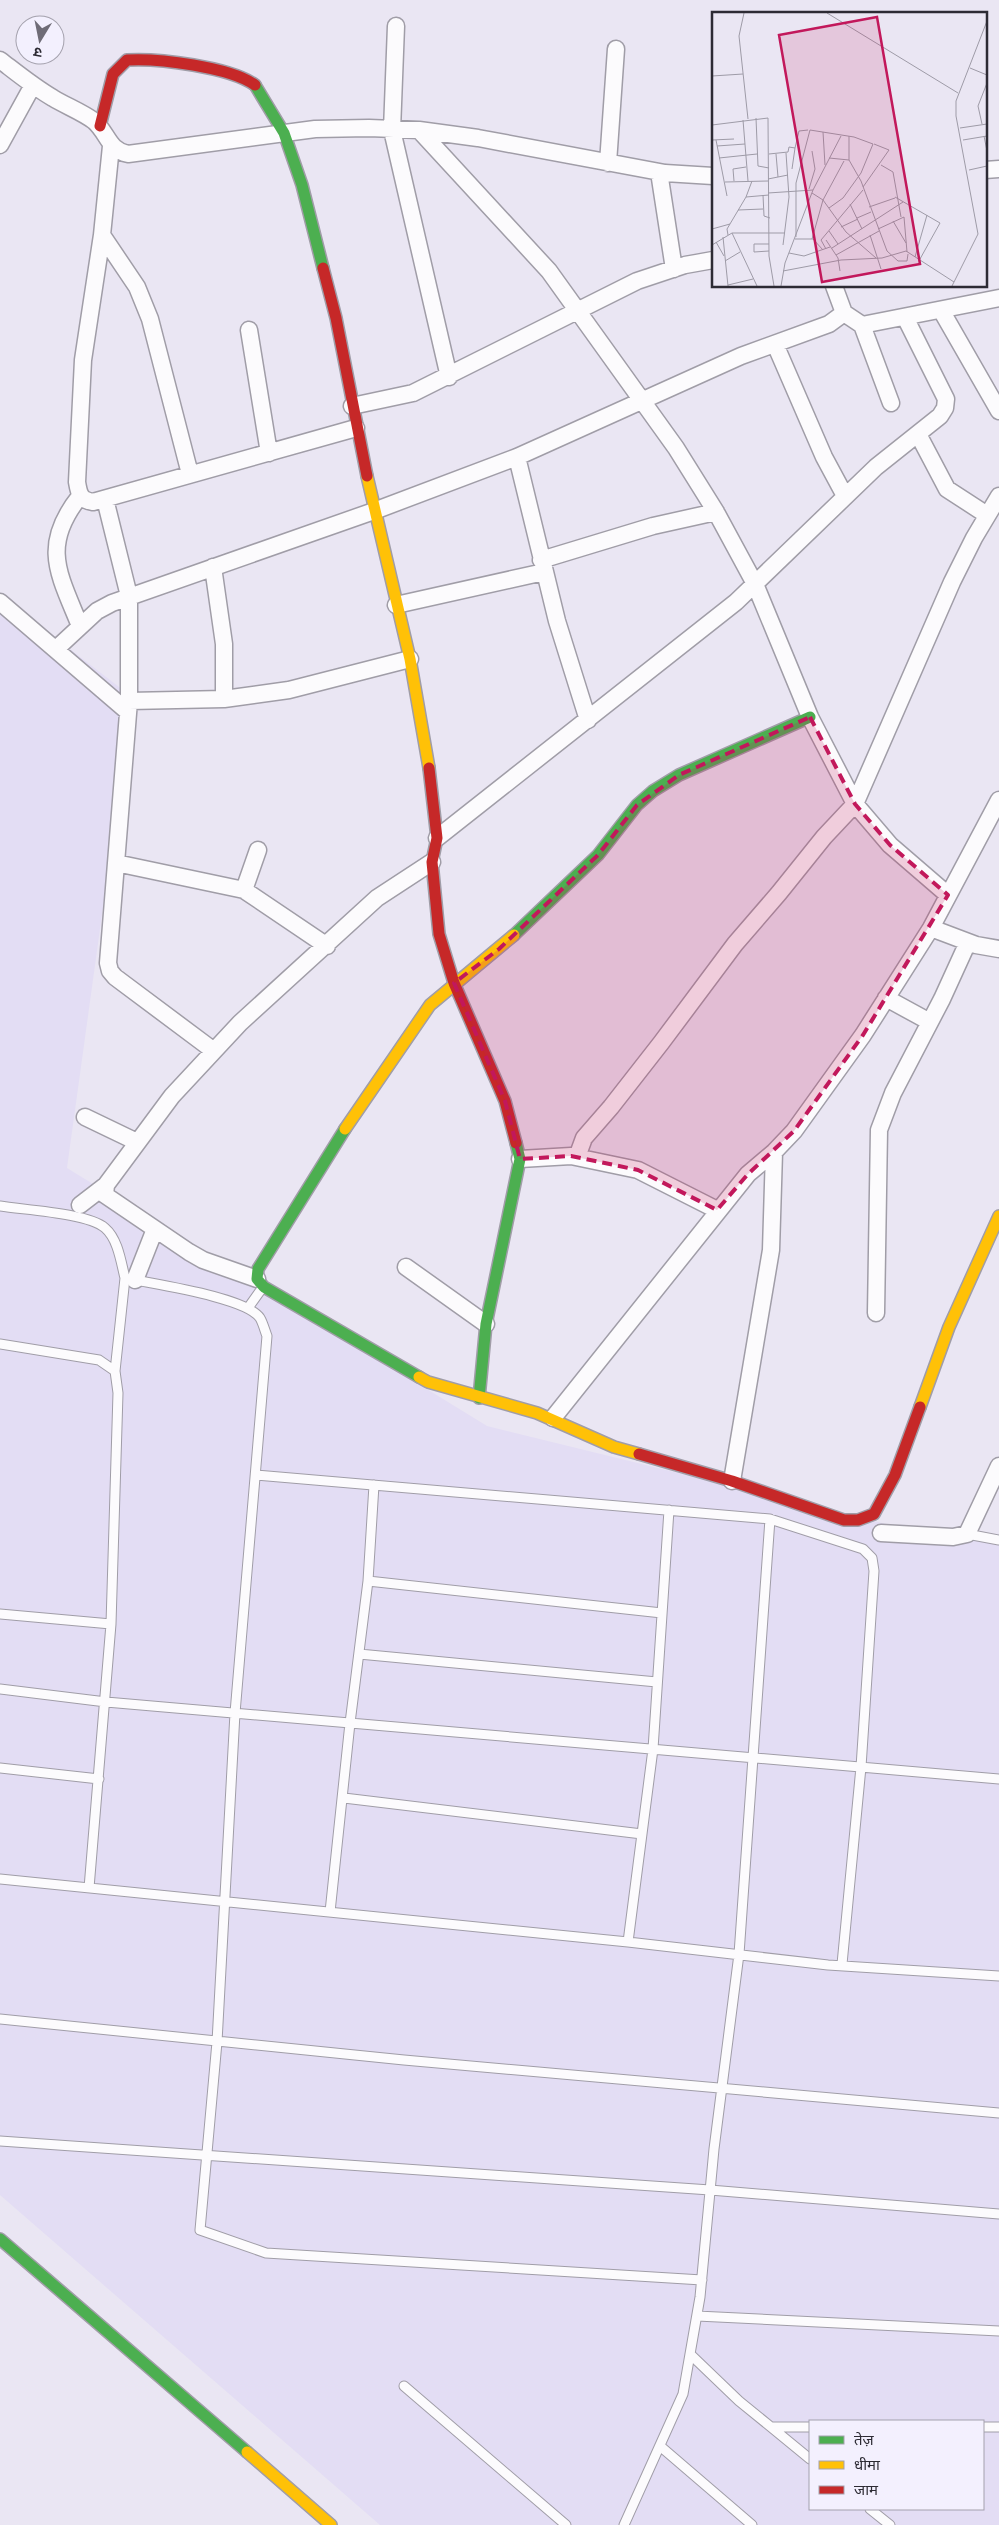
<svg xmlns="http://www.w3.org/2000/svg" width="999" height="2525" font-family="'Times New Roman','Noto Sans Devanagari',serif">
  <rect width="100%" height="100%" fill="#eae6f3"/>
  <!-- built -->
  <path fill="#e3ddf4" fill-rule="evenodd" d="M 0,595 L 132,697 L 67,1168 L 487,1426 L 886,1524 L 999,1543 L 999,2525 L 380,2525 L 0,2195 ZM 810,2421 L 983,2421 L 983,2509 L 810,2509 Z"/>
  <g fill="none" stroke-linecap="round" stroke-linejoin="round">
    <!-- lane casing -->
    <g stroke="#a09da7" stroke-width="11">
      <path id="lane" d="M 0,1206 C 24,1210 88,1213 105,1228 C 118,1239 121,1262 125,1278 C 152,1284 246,1297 260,1318 C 263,1323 265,1331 267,1336 L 235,1713 L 217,2042 L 200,2230 L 266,2253 L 702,2280
        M 248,1308 L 263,1287
        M 0,1344 L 99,1360 L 115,1371 L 118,1393 L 111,1624 L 89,1888
        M 115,1371 L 125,1278
        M 256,1475 L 770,1519 L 739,1954 L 714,2149 L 700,2297 L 683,2394 L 624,2525
        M 770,1519 L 863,1549 L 872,1558 L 874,1571 L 861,1767 L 842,1964
        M 967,1534 L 999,1540
        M 368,1581 L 662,1613
        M 0,1614 L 111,1624
        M 359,1654 L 657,1682
        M 0,1689 L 106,1702 L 999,1779
        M 0,1768 L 99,1779
        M 344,1798 L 642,1834
        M 0,1879 L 628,1942 L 828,1965 L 999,1976
        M 330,1912 L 350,1723 L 368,1581 L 374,1485
        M 628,1942 L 653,1749 L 669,1510
        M 0,2019 L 404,2060 L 999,2113
        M 0,2141 L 710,2190 L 999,2214
        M 697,2316 L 999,2331
        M 690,2354 L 739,2401 L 771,2427 L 810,2427
        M 404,2386 L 566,2525
        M 771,2427 L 810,2459
        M 983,2427 L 999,2427
        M 660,2446 L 752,2525
        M 870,2509 L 890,2525"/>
    </g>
    <!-- street casing -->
    <g stroke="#a09da7" stroke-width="19">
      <path id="street" d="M 396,26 L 392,130 L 449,377
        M 0,60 C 17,73 34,87 53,98 C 66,106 82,112 94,121 C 108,133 108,150 128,154 L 315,129 L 369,128 L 419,130 L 478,138 L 665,173 L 713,176
        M 419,130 L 549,271 L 676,448 L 716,512 L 755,584 L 810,717 L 855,804 L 890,845 L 948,895
        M 0,145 L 33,85
        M 111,146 L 102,235 L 83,360 L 77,482 C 79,494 80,500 93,502 L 356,428
        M 608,163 L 616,49
        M 985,170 L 999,169
        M 659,172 L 674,269
        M 102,235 L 137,287 L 150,319 L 190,474
        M 834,286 L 844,313 L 862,325 L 891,403
        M 941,310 L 999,411
        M 862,325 L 999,298
        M 249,330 L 269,453
        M 775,344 L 824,457 L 845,496
        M 352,406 L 413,393 L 637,281 L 685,265 L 713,260
        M 918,434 L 947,489 L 987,515
        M 517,457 L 557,621 L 588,720
        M 80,496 C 40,546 59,574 80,626
        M 105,499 L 129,596 L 129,701 L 108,963 L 110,971 L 115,977 L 214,1051
        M 541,560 L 653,526 L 716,512
        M 213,567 L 224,644 L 224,699
        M 0,602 L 127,711
        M 396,605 L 544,572
        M 56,649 L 97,611 L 112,603 L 374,511 L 517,457 L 741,356 L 829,324 L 844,313
        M 129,701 L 224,699 L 289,690 L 410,659
        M 437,838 L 736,602 L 876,467 L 940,416 L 945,408 L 946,399 L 905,317
        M 258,850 L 244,890 L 327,946
        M 116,863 L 244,890
        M 931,928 L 976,945 L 999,949
        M 886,998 L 930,1022
        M 85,1117 L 137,1142
        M 577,1157 L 584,1138 L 611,1107 L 661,1043 L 735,944 L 779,893 L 824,837 L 855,804 L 952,582 L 974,538 L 999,496
        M 520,1159 L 571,1156 L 638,1170 L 717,1210
        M 80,1205 L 106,1185
        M 406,1267 L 486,1324
        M 257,1279 L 203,1260 L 189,1252 L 105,1195 L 106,1185 L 172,1096 L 240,1023 L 377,898 L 432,862
        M 135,1280 L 155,1229
        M 876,1313 L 879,1130 L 893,1093 L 942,999 L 968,942
        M 553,1418 L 748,1174 L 774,1152 L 794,1131 L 863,1035 L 931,928 L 999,800
        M 732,1481 L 771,1250 L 774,1152
        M 881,1533 L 953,1537 L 967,1534 L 999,1466"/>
    </g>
    <!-- fast casing -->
    <g stroke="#a09da7" stroke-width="14">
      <path id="fast" d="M 255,85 L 284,133 L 302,185 L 323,268
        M 514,935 L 598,855 L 637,805 L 653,791 L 679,775 L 810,717
        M 345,1129 L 258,1269 L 257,1279 L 264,1287 L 419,1377
        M 479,1398 L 486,1324 L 520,1159 L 516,1143
        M 0,2239 L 247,2452"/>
    </g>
    <!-- slow casing -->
    <g stroke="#a09da7" stroke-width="14">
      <path id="slow" d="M 367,476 L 410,659 L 429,768
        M 345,1129 L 430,1005 L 514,935
        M 419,1377 L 428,1382 L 537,1413 L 614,1447 L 639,1454
        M 920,1407 L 949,1327 L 999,1216
        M 247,2452 L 331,2525"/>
    </g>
    <!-- jam casing -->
    <g stroke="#a09da7" stroke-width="14">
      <path id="jam" d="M 100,126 L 113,74 L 127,60 C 158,58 230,67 255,85
        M 323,268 L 336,318 L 367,476
        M 429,768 L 437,838 L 432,862 L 439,934 L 454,983 L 505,1101 L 516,1143
        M 639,1454 L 732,1481 L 844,1520 L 858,1520 L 874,1514 L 895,1475 L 920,1407"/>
    </g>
    <!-- lane -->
    <use href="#lane" stroke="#fcfbfd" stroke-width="9"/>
    <!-- street -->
    <use href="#street" stroke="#fcfbfd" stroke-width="16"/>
    <!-- fast -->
    <use href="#fast" stroke="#4caf50" stroke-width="11"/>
    <!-- slow -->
    <use href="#slow" stroke="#ffc107" stroke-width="11"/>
    <!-- jam -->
    <use href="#jam" stroke="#c62828" stroke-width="11"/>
  </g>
  <!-- marked area -->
  <path fill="#c2185b" fill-opacity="0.2" stroke="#c2185b" stroke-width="4" stroke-dasharray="10 6" stroke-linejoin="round" d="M 810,717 L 855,804 L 890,845 L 948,895 L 863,1035 L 794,1131 L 748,1174 L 717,1210 L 638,1170 L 571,1156 L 520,1159 L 505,1101 L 454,983 L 499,949 L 598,855 L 637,805 L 679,775 Z"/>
  <!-- overview -->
  <g transform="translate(712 12)">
    <rect width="275" height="275" fill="#eae6f3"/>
    <path fill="none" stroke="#9e9ba7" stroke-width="1" d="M 32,1 L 27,24 L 36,107M 115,1 L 246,81M 258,56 L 275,63M 0,64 L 31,62M 44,106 L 46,154 L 57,156M 31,108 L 36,169M 270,112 L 266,94 L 275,71M 0,113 L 56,106 L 57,244 L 62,274M 248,116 L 275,112M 111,120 L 113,153M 137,124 L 137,148 L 149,169 L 175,239 L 186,249 L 195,249 L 196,242M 272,124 L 275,139M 0,128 L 22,127M 4,128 L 15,184M 251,128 L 275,124M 5,134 L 33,132M 57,142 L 76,140 L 77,135 L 83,136 L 87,119 L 96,118M 64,142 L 66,165M 7,146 L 45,142M 117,146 L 137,148M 169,153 L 181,160 L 189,205M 80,157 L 83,136M 257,158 L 275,154M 56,167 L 76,163M 22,169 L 21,157 L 34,155M 40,169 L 34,185 L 57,183M 13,170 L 56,169M 151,175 L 177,138 L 162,132M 97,177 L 103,157 L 100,139M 56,181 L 101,178M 100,181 L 111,188 L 134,220 L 164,246M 51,183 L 52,204 L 58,206M 183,185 L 228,211 L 208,247M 138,192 L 150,217M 157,195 L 183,186M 26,198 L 51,197M 145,206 L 159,200M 181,209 L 194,231M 129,215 L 146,207M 0,217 L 18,212M 166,217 L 192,205 L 195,240M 117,219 L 126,232M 20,221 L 45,274M 16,223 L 15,217 L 34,185M 158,223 L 169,257M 11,225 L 16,274M 84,225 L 84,171 L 98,118 L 142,125 L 161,132 L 149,161 L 131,186 L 117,196M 83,227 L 101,227 L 111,238M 100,227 L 111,188 L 132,149M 114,228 L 126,246 L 128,259M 4,230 L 12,244M 57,232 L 42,232 L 42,240 L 57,239M 0,233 L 20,221 L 73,221M 71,233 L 77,185 L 74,141M 120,236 L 191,190M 114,237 L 109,228 L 151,178M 77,241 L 92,244 L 118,235M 124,243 L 167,219M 203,245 L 215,203M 13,249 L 28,240M 71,259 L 129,248 L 170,246 L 194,239 L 242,270M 16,273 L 41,267M 69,274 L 73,251 L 101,178 L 129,124M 240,274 L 266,222 L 244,104 L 244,89 L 275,9"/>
    <path fill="#c2185b" fill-opacity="0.15" stroke="#c2185b" stroke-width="2.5" d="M 165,5 L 208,252 L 110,270 L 67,23 Z"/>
    <rect width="275" height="275" fill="none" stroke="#2d2b34" stroke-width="2.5"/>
  </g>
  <!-- legend -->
  <rect x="809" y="2420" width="175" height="90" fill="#f3f0fe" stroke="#a4a1ad"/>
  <rect x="819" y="2436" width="25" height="8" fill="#4caf50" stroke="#a4a1ad"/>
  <text x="854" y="2445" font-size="15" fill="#2d2b34">तेज़</text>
  <rect x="819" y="2461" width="25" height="8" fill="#ffc107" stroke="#a4a1ad"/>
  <text x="854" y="2470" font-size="15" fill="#2d2b34">धीमा</text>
  <rect x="819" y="2486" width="25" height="8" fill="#c62828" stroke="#a4a1ad"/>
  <text x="854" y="2495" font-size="15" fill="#2d2b34">जाम</text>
  <!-- north arrow -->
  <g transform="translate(40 40) rotate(190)"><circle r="24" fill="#f3f0fe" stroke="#a4a1ad"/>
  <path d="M0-4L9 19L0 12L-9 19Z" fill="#6f6c77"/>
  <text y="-8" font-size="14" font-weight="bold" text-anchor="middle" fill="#2d2b34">उ</text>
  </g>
</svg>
